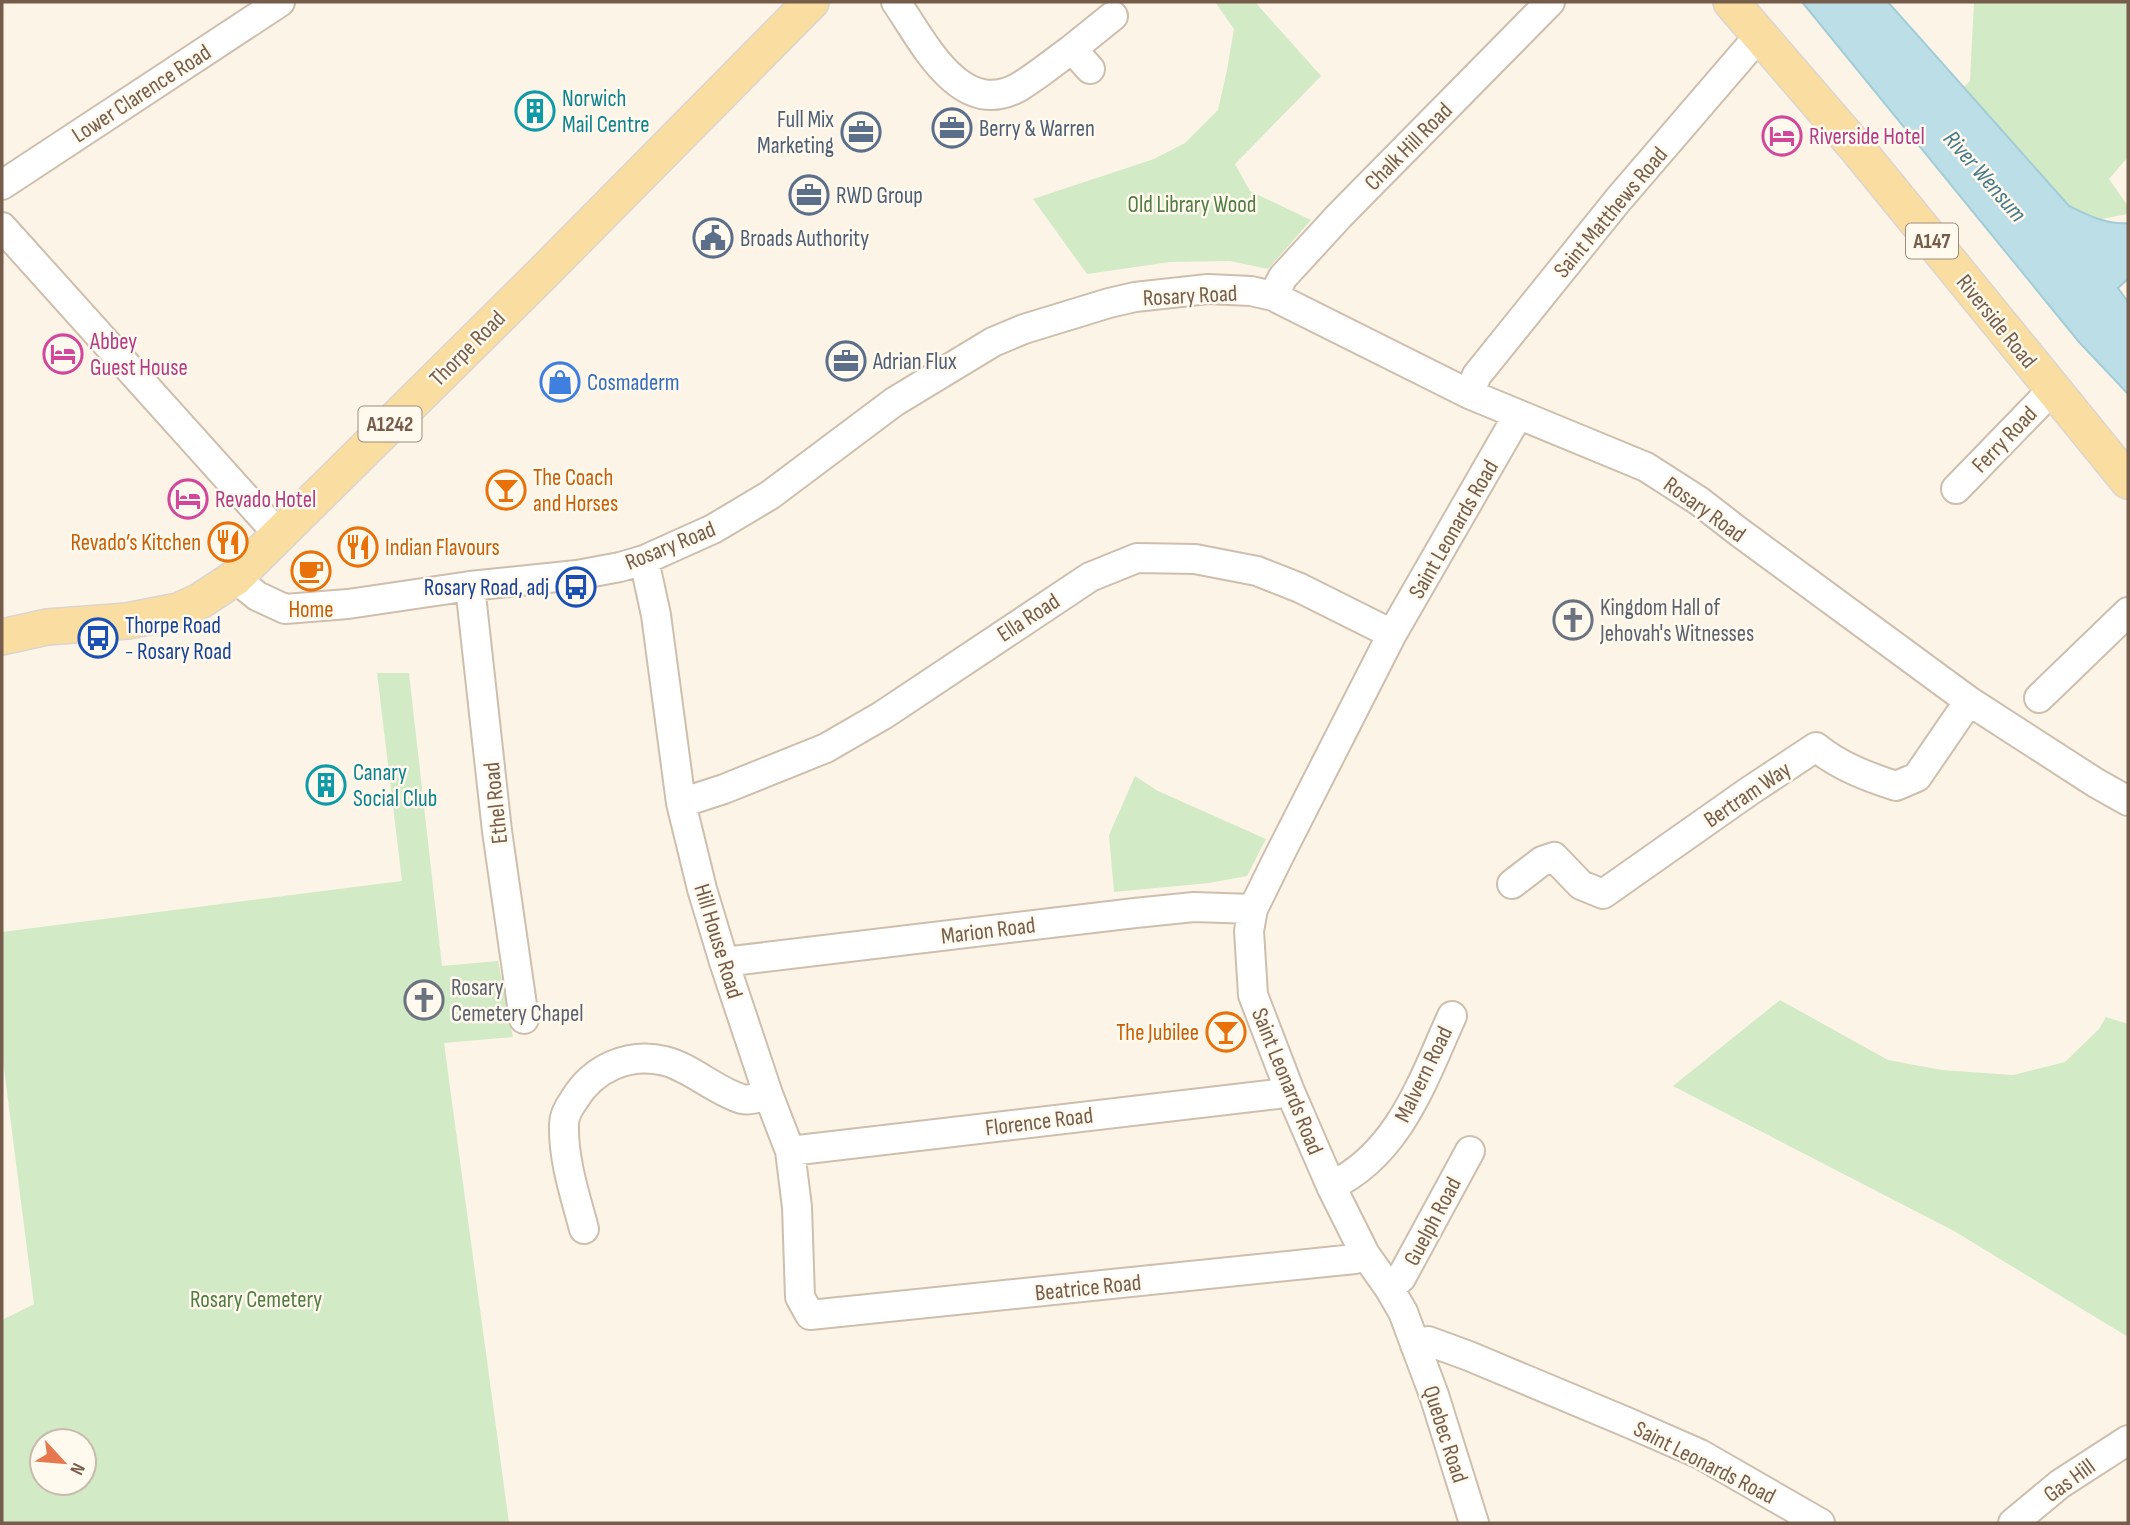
<svg xmlns="http://www.w3.org/2000/svg" width="2130" height="1525" font-family="'Sofia Sans Condensed',sans-serif">
  <rect width="100%" height="100%" fill="#fcf5e7"/>
  <!-- green -->
  <path fill="#d2eac5" fill-rule="evenodd" d="M 1215,2 L 1255,2 L 1321,76 L 1235,164 L 1250,191 L 1311,220 L 1268,269 L 1230,261 L 1170,262 L 1087,274 L 1033,199 L 1154,159 L 1185,143 L 1218,110 L 1227,70 L 1234,29 Z
    M 1974,2 L 2128,2 L 2128,157 L 2109,179 L 2128,206 L 2128,214 L 2080,223 L 1945,104 L 1970,81 Z
    M 377,673 L 409,673 L 442,966 L 498,961 L 513,1037 L 444,1043 L 509,1523 L 2,1523 L 2,1320 L 34,1304 L 2,1053 L 2,932 L 402,881 ZM 42,1441 L 84,1441 L 84,1483 L 42,1483 Z
    M 1135,776 L 1158,791 L 1266,839 L 1247,876 L 1209,883 L 1114,892 L 1109,835 Z
    M 1780,1000 L 1888,1060 L 1942,1070 L 2013,1075 L 2065,1062 L 2099,1029 L 2106,1017 L 2128,1024 L 2128,1337 L 1954,1231 L 1673,1086 Z"/>
  <!-- water -->
  <path fill="#bcdee6" stroke="#a2ccd8" stroke-width="2" d="M 1802,2 L 1888,2 L 2069,206 C 2088,215 2106,225 2128,223 L 2128,279 L 2118,288 L 2128,302 L 2128,394 L 2079,342 Z"/>
  <g fill="none" stroke-linecap="round" stroke-linejoin="round">
    <!-- minor casing -->
    <g stroke="#cebead" stroke-width="32">
      <path id="minor" d="M 896,2 C 923,41 960,120 1019,87 C 1037,76 1054,62 1072,49 L 1090,69
        M 1072,49 L 1113,16
        M 2,185 L 280,2
        M 2,227 L 278,534
        M 1273,296 L 1283,277 L 1340,215 L 1550,2
        M 1469,394 L 1477,375 L 1618,200 L 1759,36
        M 1956,489 L 2053,389
        M 644,560 L 656,615 L 681,803 L 702,889 L 724,962 L 768,1094 L 790,1151 L 797,1207 L 800,1297 L 810,1315 L 1355,1259 L 1365,1254
        M 235,578 L 257,596 L 285,609 L 348,604 L 470,586 L 577,575 L 620,567 L 644,560 L 713,529 L 770,495 L 894,402 L 993,342 L 1024,329 L 1109,303 L 1135,297 L 1208,289 L 1251,291 L 1273,296 L 1469,394 L 1646,467 L 1699,501 L 1739,532 L 1969,701 L 2096,783 L 2128,801
        M 470,586 L 497,831 L 524,1019
        M 2039,698 L 2128,612
        M 681,803 L 724,789 L 826,748 L 883,715 L 1090,577 L 1137,558 L 1195,559 L 1257,571 L 1300,588 L 1392,634
        M 1512,884 L 1542,861 L 1554,857 L 1581,885 L 1603,894 L 1748,792 L 1816,747 C 1839,766 1868,777 1896,786 L 1917,777 L 1969,701
        M 724,962 L 1135,913 L 1194,907 L 1253,909
        M 790,1151 L 1277,1094 L 1289,1089
        M 1331,1186 C 1399,1154 1423,1080 1452,1016
        M 584,1229 C 575,1195 563,1160 564,1124 C 564,1115 569,1107 574,1100 C 593,1068 629,1052 665,1061 C 690,1067 717,1092 742,1099 C 750,1101 760,1097 768,1094
        M 1389,1288 L 1401,1278 L 1470,1151
        M 1415,1345 L 1428,1341 L 1469,1356 L 1629,1423 L 1700,1454 L 1820,1523
        M 1474,1523 L 1434,1395 L 1403,1312 L 1389,1288 L 1365,1254 L 1331,1186 L 1289,1089 L 1253,995 L 1249,931 L 1253,909 L 1279,856 L 1392,634 L 1518,415
        M 2013,1523 L 2060,1484 L 2128,1440"/>
    </g>
    <!-- major casing -->
    <g stroke="#dbd5d0" stroke-width="38">
      <path id="major" d="M 1731,2 L 1855,146 L 2128,481
        M 2,637 L 47,627 L 127,621 L 178,611 L 200,601 L 235,578 L 545,271 L 811,2"/>
    </g>
    <!-- minor -->
    <use href="#minor" stroke="#fff" stroke-width="28"/>
    <!-- major -->
    <use href="#major" stroke="#fadea1" stroke-width="35"/>
  </g>
  <!-- icons -->
  <defs>
    <g id="building-ring" transform="scale(2.0125)"><circle r="9.5" fill="#fff9ee" stroke="#0f9aa8" stroke-width="1.5"/><path d="M-4-6H4V6H1V3H-1V6H-4ZM-2.5-4.3h1.7v1.8h-1.7ZM.8-4.3h1.7v1.8H.8ZM-2.5-1h1.7V.8h-1.7ZM.8-1h1.7V.8H.8Z" fill="#0f9aa8"/></g>
    <g id="office-ring" transform="scale(2.0125)"><circle r="9.5" fill="#fff9ee" stroke="#5c6f8a" stroke-width="1.5"/><path d="M-6-3h4V-5.5h4V-3h4V5H-6ZM-1-4.5V-3h2v-1.5ZM-6 0V1H6V0Z" fill="#5c6f8a"/></g>
    <g id="hotel-ring" transform="scale(2.0125)"><circle r="9.5" fill="#fff9ee" stroke="#d1479c" stroke-width="1.5"/><path d="M-6-4.5h1.5V1H6V5H4.5V3h-9V5H-6ZM-4 0a1.8 1.8 0 1 1 3.6 0ZM.5 0V-2.5h3Q6-2.5 6 0Z" fill="#d1479c"/></g>
    <g id="civic-ring" transform="scale(2.0125)"><circle r="9.5" fill="#fff9ee" stroke="#5c6f8a" stroke-width="1.5"/><path d="M-.6-6.5H3V-4.5H.6V-3L4-1V1h2V6H-6V1h2V-1L-.6-3ZM-1.2 2.5V6h2.4V2.5Z" fill="#5c6f8a"/></g>
    <g id="shop-ring" transform="scale(2.0125)"><circle r="9.5" fill="#fff9ee" stroke="#3f7fe0" stroke-width="1.5"/><path d="M-5-2.5h2.3a2.7 3.5 0 0 1 5.4 0H5L5.5 6h-11ZM-1.5-2.5h3a1.5 2.3 0 0 0-3 0Z" fill="#3f7fe0"/></g>
    <g id="bar-ring" transform="scale(2.0125)"><circle r="9.5" fill="#fff9ee" stroke="#e8710a" stroke-width="1.5"/><path d="M-6-5H6L.8 .8V4.5H3.5V6h-7V4.5H-.8V.8Z" fill="#e8710a"/></g>
    <g id="restaurant-ring" transform="scale(2.0125)"><circle r="9.5" fill="#fff9ee" stroke="#e8710a" stroke-width="1.5"/><path d="M-5-6h1v4h1v-4h1v4h1v-4h1v5L-1.5 .5V6h-2V.5L-5-1ZM5-6V6H3V1.5H1.5Q1.5-4 5-6Z" fill="#e8710a"/></g>
    <g id="cafe-ring" transform="scale(2.0125)"><circle r="9.5" fill="#fff9ee" stroke="#e8710a" stroke-width="1.5"/><path d="M-5.5-4.5H6V0H3Q3 3.5 0 3.5H-2.5Q-5.5 3.5-5.5 0ZM3-3.2v2h1.7v-2ZM-6 4.5H4V6H-6Z" fill="#e8710a"/></g>
    <g id="bus-ring" transform="scale(2.0125)"><circle r="9.5" fill="#fff9ee" stroke="#1a4fb4" stroke-width="1.5"/><path d="M-5-6H5V4H4V6H2V4H-2V6H-4V4H-5ZM-3.5-4V0h7V-4ZM-3.5 1.2v1.5H-2V1.2ZM2 1.2v1.5H3.5V1.2Z" fill="#1a4fb4"/></g>
    <g id="church-ring" transform="scale(2.0125)"><circle r="9.5" fill="#fff9ee" stroke="#6b7280" stroke-width="1.5"/><path d="M-1.2-6h2.4v3.5h3.3v2.4h-3.3V6h-2.4V-.1h-3.3v-2.4h3.3Z" fill="#6b7280"/></g>
  </defs>
  <g fill-rule="evenodd">
    <use href="#building-ring" x="535" y="111"/>
    <use href="#office-ring" x="952" y="128"/>
    <use href="#office-ring" x="861" y="132"/>
    <use href="#hotel-ring" x="1782" y="136"/>
    <use href="#office-ring" x="809" y="195"/>
    <use href="#civic-ring" x="713" y="238"/>
    <use href="#hotel-ring" x="63" y="354"/>
    <use href="#office-ring" x="846" y="361"/>
    <use href="#shop-ring" x="560" y="382"/>
    <use href="#bar-ring" x="506" y="490"/>
    <use href="#hotel-ring" x="188" y="499"/>
    <use href="#restaurant-ring" x="228" y="542"/>
    <use href="#restaurant-ring" x="358" y="547"/>
    <use href="#cafe-ring" x="311" y="571"/>
    <use href="#bus-ring" x="576" y="587"/>
    <use href="#church-ring" x="1573" y="620"/>
    <use href="#bus-ring" x="98" y="638"/>
    <use href="#building-ring" x="326" y="785"/>
    <use href="#church-ring" x="424" y="1000"/>
    <use href="#bar-ring" x="1226" y="1032"/>
  </g>
  <g text-anchor="middle" stroke-width="5" stroke-linejoin="round" paint-order="stroke">
    <!-- shield labels -->
    <g fill="#fff9ee" stroke="#9f8c7c" stroke-width="2">
      <rect x="1906" y="223.5" width="52" height="35" rx="5"/>
      <rect x="358.5" y="406.5" width="63" height="35" rx="5"/>
    </g>
    <g font-size="21" font-weight="bold" fill="#765d4b">
      <text x="1932" y="248">A147</text>
      <text x="390" y="431">A1242</text>
    </g>
    <!-- street labels -->
    <g font-size="23" fill="#765d4b" stroke="#fff9ee">
      <text transform="translate(141 93) rotate(-33)" y="8">Lower Clarence Road</text>
      <text transform="translate(1408 146) rotate(-45)" y="8">Chalk Hill Road</text>
      <text transform="translate(1610 212) rotate(-50)" y="8">Saint Matthews Road</text>
      <text transform="translate(1190 295) rotate(-3)" y="8">Rosary Road</text>
      <text transform="translate(1997 321) rotate(51)" y="8">Riverside Road</text>
      <text transform="translate(467 348) rotate(-45)" y="8">Thorpe Road</text>
      <text transform="translate(2004 439) rotate(-46)" y="8">Ferry Road</text>
      <text transform="translate(1705 509) rotate(36)" y="8">Rosary Road</text>
      <text transform="translate(1453 529) rotate(-60)" y="8">Saint Leonards Road</text>
      <text transform="translate(670 545) rotate(-22)" y="8">Rosary Road</text>
      <text transform="translate(1028 617) rotate(-33)" y="8">Ella Road</text>
      <text transform="translate(1747 794) rotate(-34)" y="8">Bertram Way</text>
      <text transform="translate(495 803) rotate(-96)" y="8">Ethel Road</text>
      <text transform="translate(988 930) rotate(-7)" y="8">Marion Road</text>
      <text transform="translate(719 941) rotate(73)" y="8">Hill House Road</text>
      <text transform="translate(1423 1074) rotate(-64)" y="8">Malvern Road</text>
      <text transform="translate(1288 1081) rotate(68)" y="8">Saint Leonards Road</text>
      <text transform="translate(1039 1121) rotate(-7)" y="8">Florence Road</text>
      <text transform="translate(1432 1221) rotate(-62)" y="8">Guelph Road</text>
      <text transform="translate(1088 1287) rotate(-6)" y="8">Beatrice Road</text>
      <text transform="translate(1446 1434) rotate(72)" y="8">Quebec Road</text>
      <text transform="translate(1705 1462) rotate(27)" y="8">Saint Leonards Road</text>
      <text transform="translate(2069 1480) rotate(-36)" y="8">Gas Hill</text>
    </g>
    <!-- culture labels -->
    <g font-size="23" fill="#0d838f" stroke="#fff9ee" text-anchor="start">
      <text x="562" y="106">Norwich<tspan x="562" dy="26">Mail Centre</tspan></text>
      <text x="353" y="780">Canary<tspan x="353" dy="26">Social Club</tspan></text>
    </g>
    <!-- service labels -->
    <g font-size="23" fill="#4e5e75" stroke="#fff9ee" text-anchor="start">
      <text x="834" y="127" text-anchor="end">Full Mix<tspan x="834" dy="26">Marketing</tspan></text>
      <text x="979" y="136">Berry &amp; Warren</text>
      <text x="836" y="203">RWD Group</text>
      <text x="740" y="246">Broads Authority</text>
      <text x="873" y="369">Adrian Flux</text>
    </g>
    <!-- hotel labels -->
    <g font-size="23" fill="#b23c85" stroke="#fff9ee" text-anchor="start">
      <text x="1809" y="144">Riverside Hotel</text>
      <text x="90" y="349">Abbey<tspan x="90" dy="26">Guest House</tspan></text>
      <text x="215" y="507">Revado Hotel</text>
    </g>
    <!-- park labels -->
    <g font-size="23" fill="#517c43" stroke="#fff9ee">
      <text x="1192" y="212">Old Library Wood</text>
      <text x="256" y="1307">Rosary Cemetery</text>
    </g>
    <!-- shop labels -->
    <g font-size="23" fill="#366cbe" stroke="#fff9ee" text-anchor="start">
      <text x="587" y="390">Cosmaderm</text>
    </g>
    <!-- food labels -->
    <g font-size="23" fill="#c56008" stroke="#fff9ee" text-anchor="start">
      <text x="533" y="485">The Coach<tspan x="533" dy="26">and Horses</tspan></text>
      <text x="201" y="550" text-anchor="end">Revado’s Kitchen</text>
      <text x="385" y="555">Indian Flavours</text>
      <text x="311" y="617" text-anchor="middle">Home</text>
      <text x="1199" y="1040" text-anchor="end">The Jubilee</text>
    </g>
    <!-- transit labels -->
    <g font-size="23" fill="#164399" stroke="#fff9ee" text-anchor="end">
      <text x="549" y="595">Rosary Road, adj</text>
      <text x="125" y="633" text-anchor="start">Thorpe Road<tspan x="125" dy="26">- Rosary Road</tspan></text>
    </g>
    <!-- worship labels -->
    <g font-size="23" fill="#5b616d" stroke="#fff9ee" text-anchor="start">
      <text x="1600" y="615">Kingdom Hall of<tspan x="1600" dy="26">Jehovah's Witnesses</tspan></text>
      <text x="451" y="995">Rosary<tspan x="451" dy="26">Cemetery Chapel</tspan></text>
    </g>
    <!-- water labels -->
    <g font-size="24" font-style="italic" fill="#457a89" stroke="#fff9ee">
      <text transform="translate(1985 176) rotate(49)" y="8">River Wensum</text>
    </g>
  </g>
  <!-- border -->
  <rect width="2130" height="1525" fill="none" stroke="#765d4b" stroke-width="7"/>
  <!-- north arrow -->
  <g transform="translate(63 1462) rotate(116)"><circle r="33" fill="#fff9ee" stroke="#c8bbad" stroke-width="2"/>
  <path d="M0-5L12 26L0 18L-12 26Z" fill="#e5784e"/>
  <text y="-10" font-size="19" font-weight="bold" text-anchor="middle" fill="#765d4b">N</text>
  </g>
</svg>
